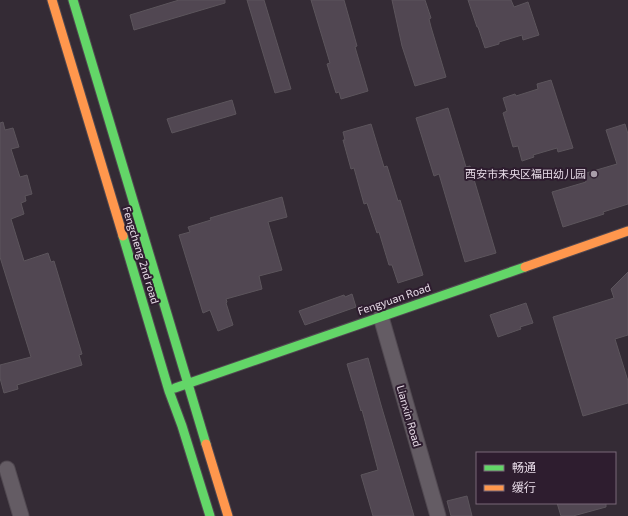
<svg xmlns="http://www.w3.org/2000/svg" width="628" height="516" font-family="'Exo 2','Noto Sans SC',sans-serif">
  <rect width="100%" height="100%" fill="#342b35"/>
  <!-- building -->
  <path fill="#514752" stroke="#5c555c" d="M 179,0 L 225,0 L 225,3 L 134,30 L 130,15 Z
    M 247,0 L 264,0 L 291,89 L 275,93 Z
    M 311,0 L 344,0 L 357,46 L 355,47 L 368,91 L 341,99 L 339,92 L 336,93 L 327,64 L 330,63 Z
    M 392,0 L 425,0 L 431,18 L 429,19 L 431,27 L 446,77 L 415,86 L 402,46 Z
    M 468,0 L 511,0 L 514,7 L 528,2 L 539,35 L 523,40 L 522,35 L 499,42 L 499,44 L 485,48 L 478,27 L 477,27 Z
    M 551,80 L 573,148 L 558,152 L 557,148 L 533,155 L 534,157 L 522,161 L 518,146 L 513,147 L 503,113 L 507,111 L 503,98 L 515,94 L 516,96 L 538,89 L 537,84 Z
    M 232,100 L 236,114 L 172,133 L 167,119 Z
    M 448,108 L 466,167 L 470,166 L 496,253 L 465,262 L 439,174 L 434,176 L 416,118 Z
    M 3,122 L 5,130 L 13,128 L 19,147 L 11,149 L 20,177 L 27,175 L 32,194 L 25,196 L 26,201 L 21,203 L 24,214 L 11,219 L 24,261 L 48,253 L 51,262 L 54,261 L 82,354 L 79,355 L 82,365 L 17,385 L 18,389 L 4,393 L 0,378 L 0,365 L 31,357 L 0,257 L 0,123 Z
    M 371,124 L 384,167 L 387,166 L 398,201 L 400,200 L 423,275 L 398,283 L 392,265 L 389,265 L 379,232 L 377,233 L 367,203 L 364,204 L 354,168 L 351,169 L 343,140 L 345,140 L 343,132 Z
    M 625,124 L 628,134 L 628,204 L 603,212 L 604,214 L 563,227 L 552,192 L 586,182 L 583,174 L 617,164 L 606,130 Z
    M 282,197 L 287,217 L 268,222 L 282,270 L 259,276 L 262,289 L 226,299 L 227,302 L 226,303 L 233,325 L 218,331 L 210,310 L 203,313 L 179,235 L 190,232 L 188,227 L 211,220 L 210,218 Z
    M 628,272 L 628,335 L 615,339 L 628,381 L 628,403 L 583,416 L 553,317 L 614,298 L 611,289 Z
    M 352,294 L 356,307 L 305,325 L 299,311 L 344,295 L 345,297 Z
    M 526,303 L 533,323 L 520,327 L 521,329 L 498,337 L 490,315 Z
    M 368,358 L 381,405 L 414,516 L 373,516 L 361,475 L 378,470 L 362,410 L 361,411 L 347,364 Z
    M 467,496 L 472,516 L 451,516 L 447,501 Z
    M 557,503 L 606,503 L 606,507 L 573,516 L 561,516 Z"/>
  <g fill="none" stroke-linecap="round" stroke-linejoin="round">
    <!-- street casing -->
    <g stroke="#504850" stroke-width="17">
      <path id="street" d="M 381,317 L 438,516
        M 7,469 L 21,516"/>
    </g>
    <!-- fast casing -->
    <g stroke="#504850" stroke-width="11">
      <path id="fast" d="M 73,0 L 206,444
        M 123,236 L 169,391 L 182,426 L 210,516
        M 175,388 L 525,267"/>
    </g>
    <!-- slow casing -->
    <g stroke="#504850" stroke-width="11">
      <path id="slow" d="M 52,0 L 123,236
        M 525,267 L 628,231
        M 206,444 L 228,516"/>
    </g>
    <!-- street -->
    <use href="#street" stroke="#645c64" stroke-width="15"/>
    <!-- fast -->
    <use href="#fast" stroke="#63d668" stroke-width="9"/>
    <!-- slow -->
    <use href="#slow" stroke="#ff974d" stroke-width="9"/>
  </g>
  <!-- markers -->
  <circle fill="#a89da9" stroke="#2e1d2f" stroke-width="1.5" cx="594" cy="174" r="4"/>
  <g text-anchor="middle" stroke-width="4" stroke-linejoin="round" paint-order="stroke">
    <!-- poi labels -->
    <g font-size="11" fill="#e7dbe7" stroke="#2e1d2f" text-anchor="end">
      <text x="586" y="178">西安市未央区福田幼儿园</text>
    </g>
    <!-- street labels -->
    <g font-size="11" fill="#e7dbe7" stroke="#2e1d2f">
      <text transform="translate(141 255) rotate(73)" y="4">Fengcheng 2nd road</text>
      <text transform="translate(394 299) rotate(-19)" y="4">Fengyuan Road</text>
      <text transform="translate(409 416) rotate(74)" y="4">Lianxin Road</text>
    </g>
  </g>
  <!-- legend -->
  <rect x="476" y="452" width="140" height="52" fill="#2e1d2f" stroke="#786979"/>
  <rect x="484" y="465" width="20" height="6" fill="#63d668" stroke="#786979"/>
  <text x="512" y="472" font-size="12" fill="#e7dbe7">畅通</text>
  <rect x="484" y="485" width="20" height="6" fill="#ff974d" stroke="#786979"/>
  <text x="512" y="492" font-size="12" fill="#e7dbe7">缓行</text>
</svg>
